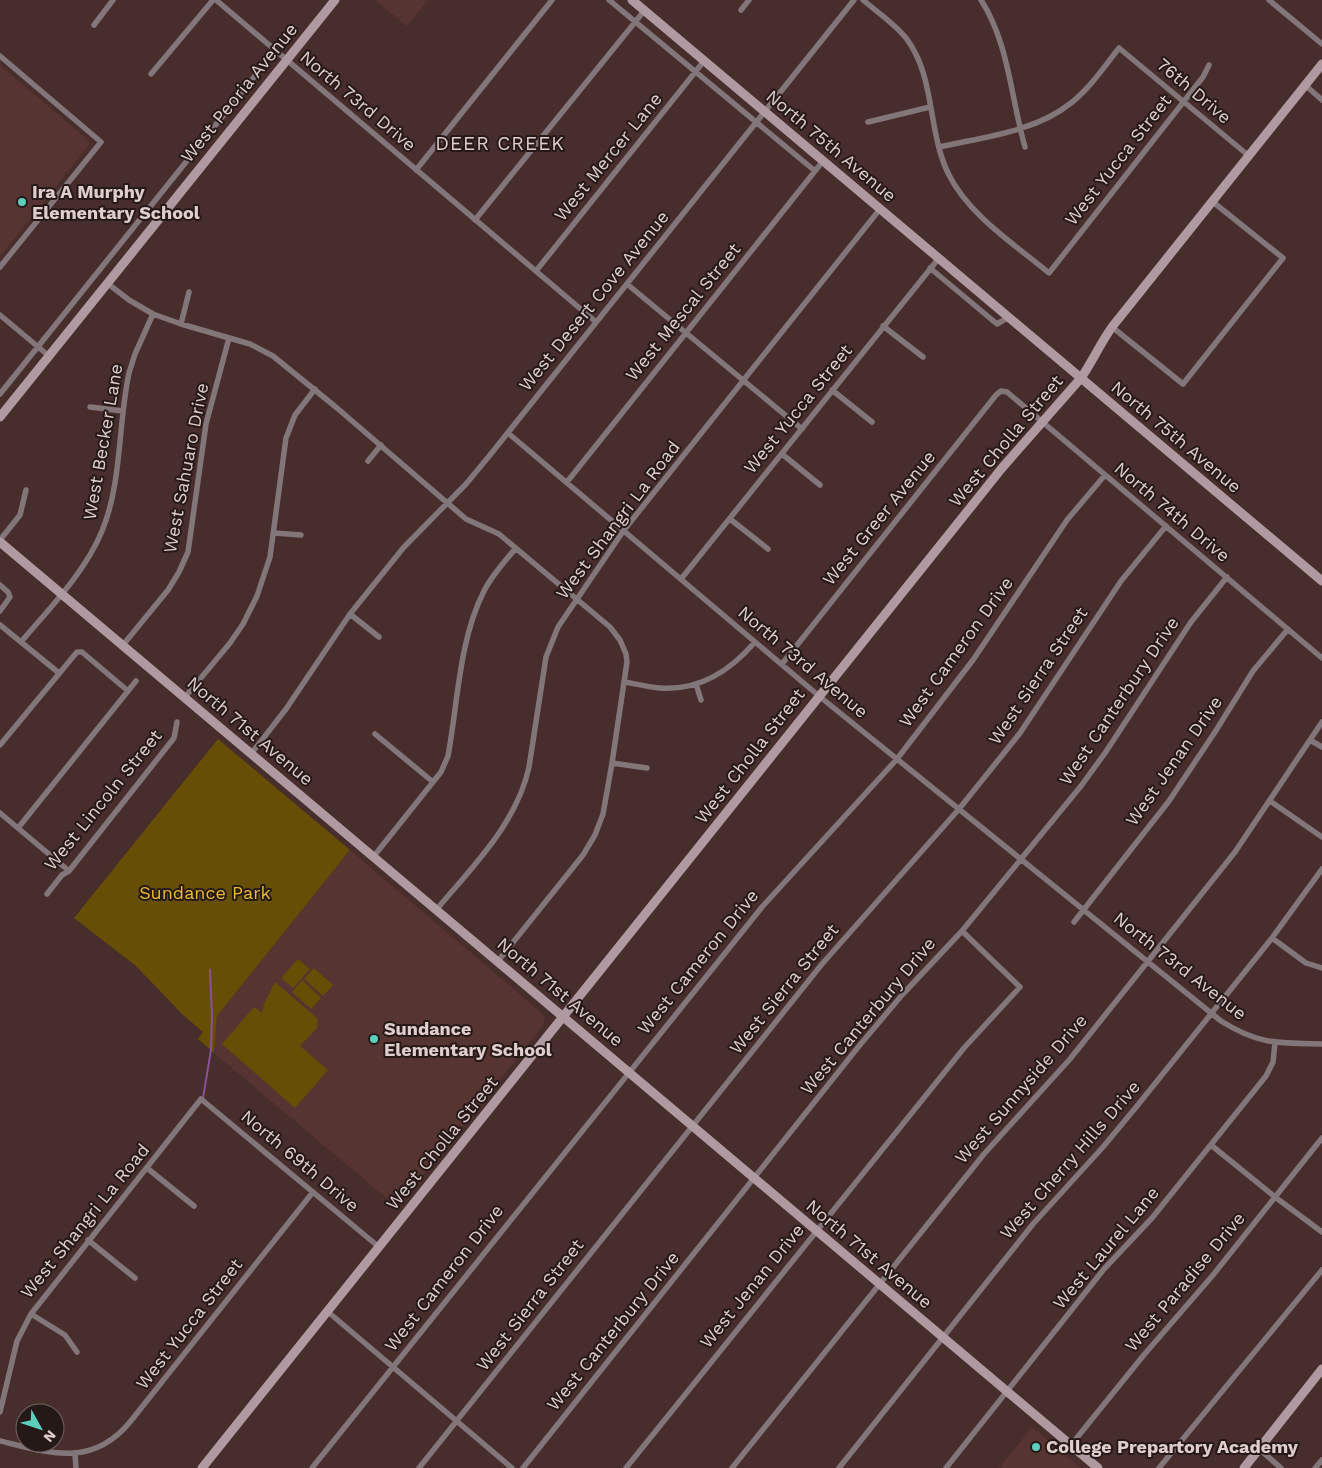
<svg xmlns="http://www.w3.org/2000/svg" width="1322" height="1468" font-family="'Work Sans',sans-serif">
  <rect width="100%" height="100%" fill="#472d2b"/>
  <!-- built -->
  <path fill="#563432" d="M 375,0 L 428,0 L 407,26 Z
    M 0,65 L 86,138 L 89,142 L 89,145 L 0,257 Z
    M 350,850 L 537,1009 L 545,1017 L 543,1026 L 397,1207 L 214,1053 L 217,1016 Z
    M 1032,1427 L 1081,1468 L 999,1468 Z"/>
  <!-- green -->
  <path fill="#674e05" d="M 218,739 L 350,850 L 217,1016 L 214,1053 L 198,1039 L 203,1032 L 183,1015 L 136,966 L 74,918 Z
    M 298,959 L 310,969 L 293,988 L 281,978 Z
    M 314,968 L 333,985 L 323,996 L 304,979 Z
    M 302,980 L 321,998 L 311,1009 L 292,992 Z
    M 275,982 L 318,1019 L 317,1028 L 300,1046 L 328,1070 L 295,1108 L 222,1044 L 254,1007 L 262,1013 L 264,1004 Z"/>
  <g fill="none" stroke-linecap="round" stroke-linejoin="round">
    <!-- stream -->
    <path stroke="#8b5197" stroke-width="2" d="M 203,1098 L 211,1050 L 212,1016 L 210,970"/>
    <!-- street -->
    <path stroke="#83767b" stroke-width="5.5" d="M 216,0 L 596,322
      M 609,0 L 815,171
      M 863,0 C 877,12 894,23 906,38 C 936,77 927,132 949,175 C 969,215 1014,244 1049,273 L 1203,77 L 1209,65
      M 981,0 C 1009,43 1011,99 1025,147
      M 1269,0 L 1322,44
      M 741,10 L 749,0
      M 94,25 L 113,0
      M 0,56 L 101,142 L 0,267
      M 151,74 L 213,0
      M 1305,85 L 1322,100
      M 868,122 L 930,107
      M 939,147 C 983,137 1035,132 1071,103 C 1090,88 1104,67 1119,48 L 1249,156
      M 416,170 L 552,0
      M 475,220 L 644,11
      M 930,268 L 997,324 L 1009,317
      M 536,271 L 704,61
      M 107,283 L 129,300 L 153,314 L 181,324 L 250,344 L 273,356 L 337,408 L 466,519 L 499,534 L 610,627 L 620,640 L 626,654 L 627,662 L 612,763 L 603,814 L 595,835 L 583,855 L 498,961
      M 627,284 L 802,429
      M 0,315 L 49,356
      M 181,324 L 189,292
      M 883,326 L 923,357
      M 1112,327 L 1183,384 L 1283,258 L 1213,202
      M 832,390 L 872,422
      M 0,394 L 275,51
      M 90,407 L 123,411
      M 508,433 L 819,696 L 1221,1021 C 1259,1045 1279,1043 1322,1044
      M 782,454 L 820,485
      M 368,461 L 381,445
      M 567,482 L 823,161
      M 730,519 L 768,549
      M 274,533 L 301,535
      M 0,540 L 20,515 L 26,490
      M 681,579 L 939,258
      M 0,585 L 8,592 L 10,597 L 0,611
      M 350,614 L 379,637
      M 0,625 L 59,673
      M 21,642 C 49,609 86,571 102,531 C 122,483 118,424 129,373 L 135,354 L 153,314
      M 123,645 L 168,590 L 179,572 L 188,552 L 206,424 L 229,338
      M 782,664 L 996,395 L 1001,391 L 1007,392 L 1322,658
      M 625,682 C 636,684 648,687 660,688 C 700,691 730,671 755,642
      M 696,684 L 701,700
      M 185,697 L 230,643 L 243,624 L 257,596 L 270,557 L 286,438 L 295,415 L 315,389
      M 375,734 L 433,782
      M 1310,740 L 1322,747
      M 0,745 L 77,652 L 82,652 L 128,691
      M 251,754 L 286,709 L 350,614 L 404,547 L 466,484 L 490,455 L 854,0
      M 612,763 L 647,768
      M 1270,801 L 1322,837
      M 0,813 L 69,871
      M 18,828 L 136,681
      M 374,856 L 441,772 L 448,756 C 458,702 459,640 484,591 C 492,575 504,562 516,548
      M 47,894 L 62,875 L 69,871 L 174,738 L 177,722
      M 437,909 C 473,866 517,823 529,767 L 546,657 L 558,627 L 624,530 L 880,209
      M 1074,922 L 1169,801 L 1215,732 L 1253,671 L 1288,629
      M 1272,938 L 1306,963 L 1322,968
      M 1211,1145 L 1275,1197 L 1322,1232
      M 147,1168 L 194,1206
      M 88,1240 L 135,1278
      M 327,1311 L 512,1468
      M 31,1314 L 65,1335 L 77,1352
      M 0,1412 L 17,1341 L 31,1314 L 201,1099 L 379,1247
      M 0,1441 C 50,1453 92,1468 130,1422 L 313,1192
      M 1071,1445 L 1143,1356 L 1213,1275 L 1322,1138
      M 1259,1449 L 1281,1468
      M 75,1454 L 76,1468
      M 312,1468 L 762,907 L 897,759 L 973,660 L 1067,520 L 1105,475
      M 419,1468 L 822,964 L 959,809 L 1020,733 L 1121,581 L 1166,526
      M 523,1468 L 859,1046 L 902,995 L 962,931 L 1081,786 L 1105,753 L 1191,622 L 1227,577
      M 626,1468 L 964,1048 L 1020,987 L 962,931
      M 732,1468 L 984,1154 L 1070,1059 L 1235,852 L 1322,722
      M 839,1468 L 1033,1224 L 1103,1147 L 1137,1106 L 1272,938 L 1322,869
      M 946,1468 L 1104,1269 L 1152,1218 L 1266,1076 L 1273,1062 L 1275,1043
      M 1159,1468 L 1322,1270
      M 1315,1468 L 1322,1460"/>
    <!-- secondary -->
    <path stroke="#af9aa2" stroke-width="9" d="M 632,0 L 1322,581
      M 0,417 L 335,0
      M 0,542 L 1098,1468
      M 202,1468 L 1002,468 L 1081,378 C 1092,362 1100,344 1112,327 L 1322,64
      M 1244,1468 L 1322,1369"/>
  </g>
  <!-- markers -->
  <g fill="#5cceba" stroke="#251918" stroke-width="2">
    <circle cx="22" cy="202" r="5"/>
    <circle cx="374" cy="1039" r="5"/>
    <circle cx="1036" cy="1447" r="5"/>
  </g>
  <g text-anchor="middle" stroke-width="4" stroke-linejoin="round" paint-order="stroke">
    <!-- street labels -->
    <g font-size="18" fill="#e0cecd" stroke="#251918">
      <text transform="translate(1194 91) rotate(40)" y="6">76th Drive</text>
      <text transform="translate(239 93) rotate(-51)" y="6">West Peoria Avenue</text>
      <text transform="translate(358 101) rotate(40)" y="6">North 73rd Drive</text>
      <text transform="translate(831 146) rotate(40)" y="6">North 75th Avenue</text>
      <text transform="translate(608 157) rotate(-51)" y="6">West Mercer Lane</text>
      <text transform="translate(1118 160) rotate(-52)" y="6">West Yucca Street</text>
      <text transform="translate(594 301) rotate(-51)" y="6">West Desert Cove Avenue</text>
      <text transform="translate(683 312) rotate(-51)" y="6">West Mescal Street</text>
      <text transform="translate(798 409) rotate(-51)" y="6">West Yucca Street</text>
      <text transform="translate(1176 437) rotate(40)" y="6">North 75th Avenue</text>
      <text transform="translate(1006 441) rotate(-50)" y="6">West Cholla Street</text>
      <text transform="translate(103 442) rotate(-80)" y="6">West Becker Lane</text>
      <text transform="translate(186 468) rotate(-79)" y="6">West Sahuaro Drive</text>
      <text transform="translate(1172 512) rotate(40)" y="6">North 74th Drive</text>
      <text transform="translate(879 518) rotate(-51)" y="6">West Greer Avenue</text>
      <text transform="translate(618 520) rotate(-53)" y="6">West Shangri La Road</text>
      <text transform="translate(956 652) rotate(-54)" y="6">West Cameron Drive</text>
      <text transform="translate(803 662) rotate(40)" y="6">North 73rd Avenue</text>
      <text transform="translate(1038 676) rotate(-56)" y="6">West Sierra Street</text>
      <text transform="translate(1119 701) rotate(-56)" y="6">West Canterbury Drive</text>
      <text transform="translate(250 731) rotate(40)" y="6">North 71st Avenue</text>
      <text transform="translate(750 756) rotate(-52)" y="6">West Cholla Street</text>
      <text transform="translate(1174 761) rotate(-55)" y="6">West Jenan Drive</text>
      <text transform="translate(103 800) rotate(-51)" y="6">West Lincoln Street</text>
      <text transform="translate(698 962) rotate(-51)" y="6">West Cameron Drive</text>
      <text transform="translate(1180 966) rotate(38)" y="6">North 73rd Avenue</text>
      <text transform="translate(784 989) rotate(-51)" y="6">West Sierra Street</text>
      <text transform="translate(560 992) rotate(40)" y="6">North 71st Avenue</text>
      <text transform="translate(868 1016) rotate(-50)" y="6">West Canterbury Drive</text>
      <text transform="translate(1021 1089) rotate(-49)" y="6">West Sunnyside Drive</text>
      <text transform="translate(442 1143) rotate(-51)" y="6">West Cholla Street</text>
      <text transform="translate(1070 1160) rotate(-49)" y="6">West Cherry Hills Drive</text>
      <text transform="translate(300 1161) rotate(40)" y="6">North 69th Drive</text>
      <text transform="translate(85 1221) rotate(-51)" y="6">West Shangri La Road</text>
      <text transform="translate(1106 1248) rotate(-50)" y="6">West Laurel Lane</text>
      <text transform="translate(869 1254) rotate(40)" y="6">North 71st Avenue</text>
      <text transform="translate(444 1278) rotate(-52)" y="6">West Cameron Drive</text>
      <text transform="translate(1185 1282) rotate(-50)" y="6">West Paradise Drive</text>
      <text transform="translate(752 1286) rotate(-51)" y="6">West Jenan Drive</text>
      <text transform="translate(530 1305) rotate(-52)" y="6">West Sierra Street</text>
      <text transform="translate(189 1324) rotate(-52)" y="6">West Yucca Street</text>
      <text transform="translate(613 1331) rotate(-51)" y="6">West Canterbury Drive</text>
    </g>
    <!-- poi labels -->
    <g font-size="18" font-weight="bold" fill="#e0cecd" stroke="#251918" text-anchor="start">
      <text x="32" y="198">Ira A Murphy<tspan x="32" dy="21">Elementary School</tspan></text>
      <text x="384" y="1035">Sundance<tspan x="384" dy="21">Elementary School</tspan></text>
      <text x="1046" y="1453">College Prepartory Academy</text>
    </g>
    <!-- park labels -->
    <g font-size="18" fill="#eeba30" stroke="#251918">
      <text x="205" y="899">Sundance Park</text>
    </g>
    <!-- neighbourhood labels -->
    <g font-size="19" letter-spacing="1" fill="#e0cecd" stroke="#251918">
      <text x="500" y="150">DEER CREEK</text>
    </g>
  </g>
  <!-- north arrow -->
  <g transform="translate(40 1428) rotate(130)"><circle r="24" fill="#251918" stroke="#706160"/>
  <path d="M0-4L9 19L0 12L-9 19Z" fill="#5cceba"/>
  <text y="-8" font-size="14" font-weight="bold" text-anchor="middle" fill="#e0cecd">N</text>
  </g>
</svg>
